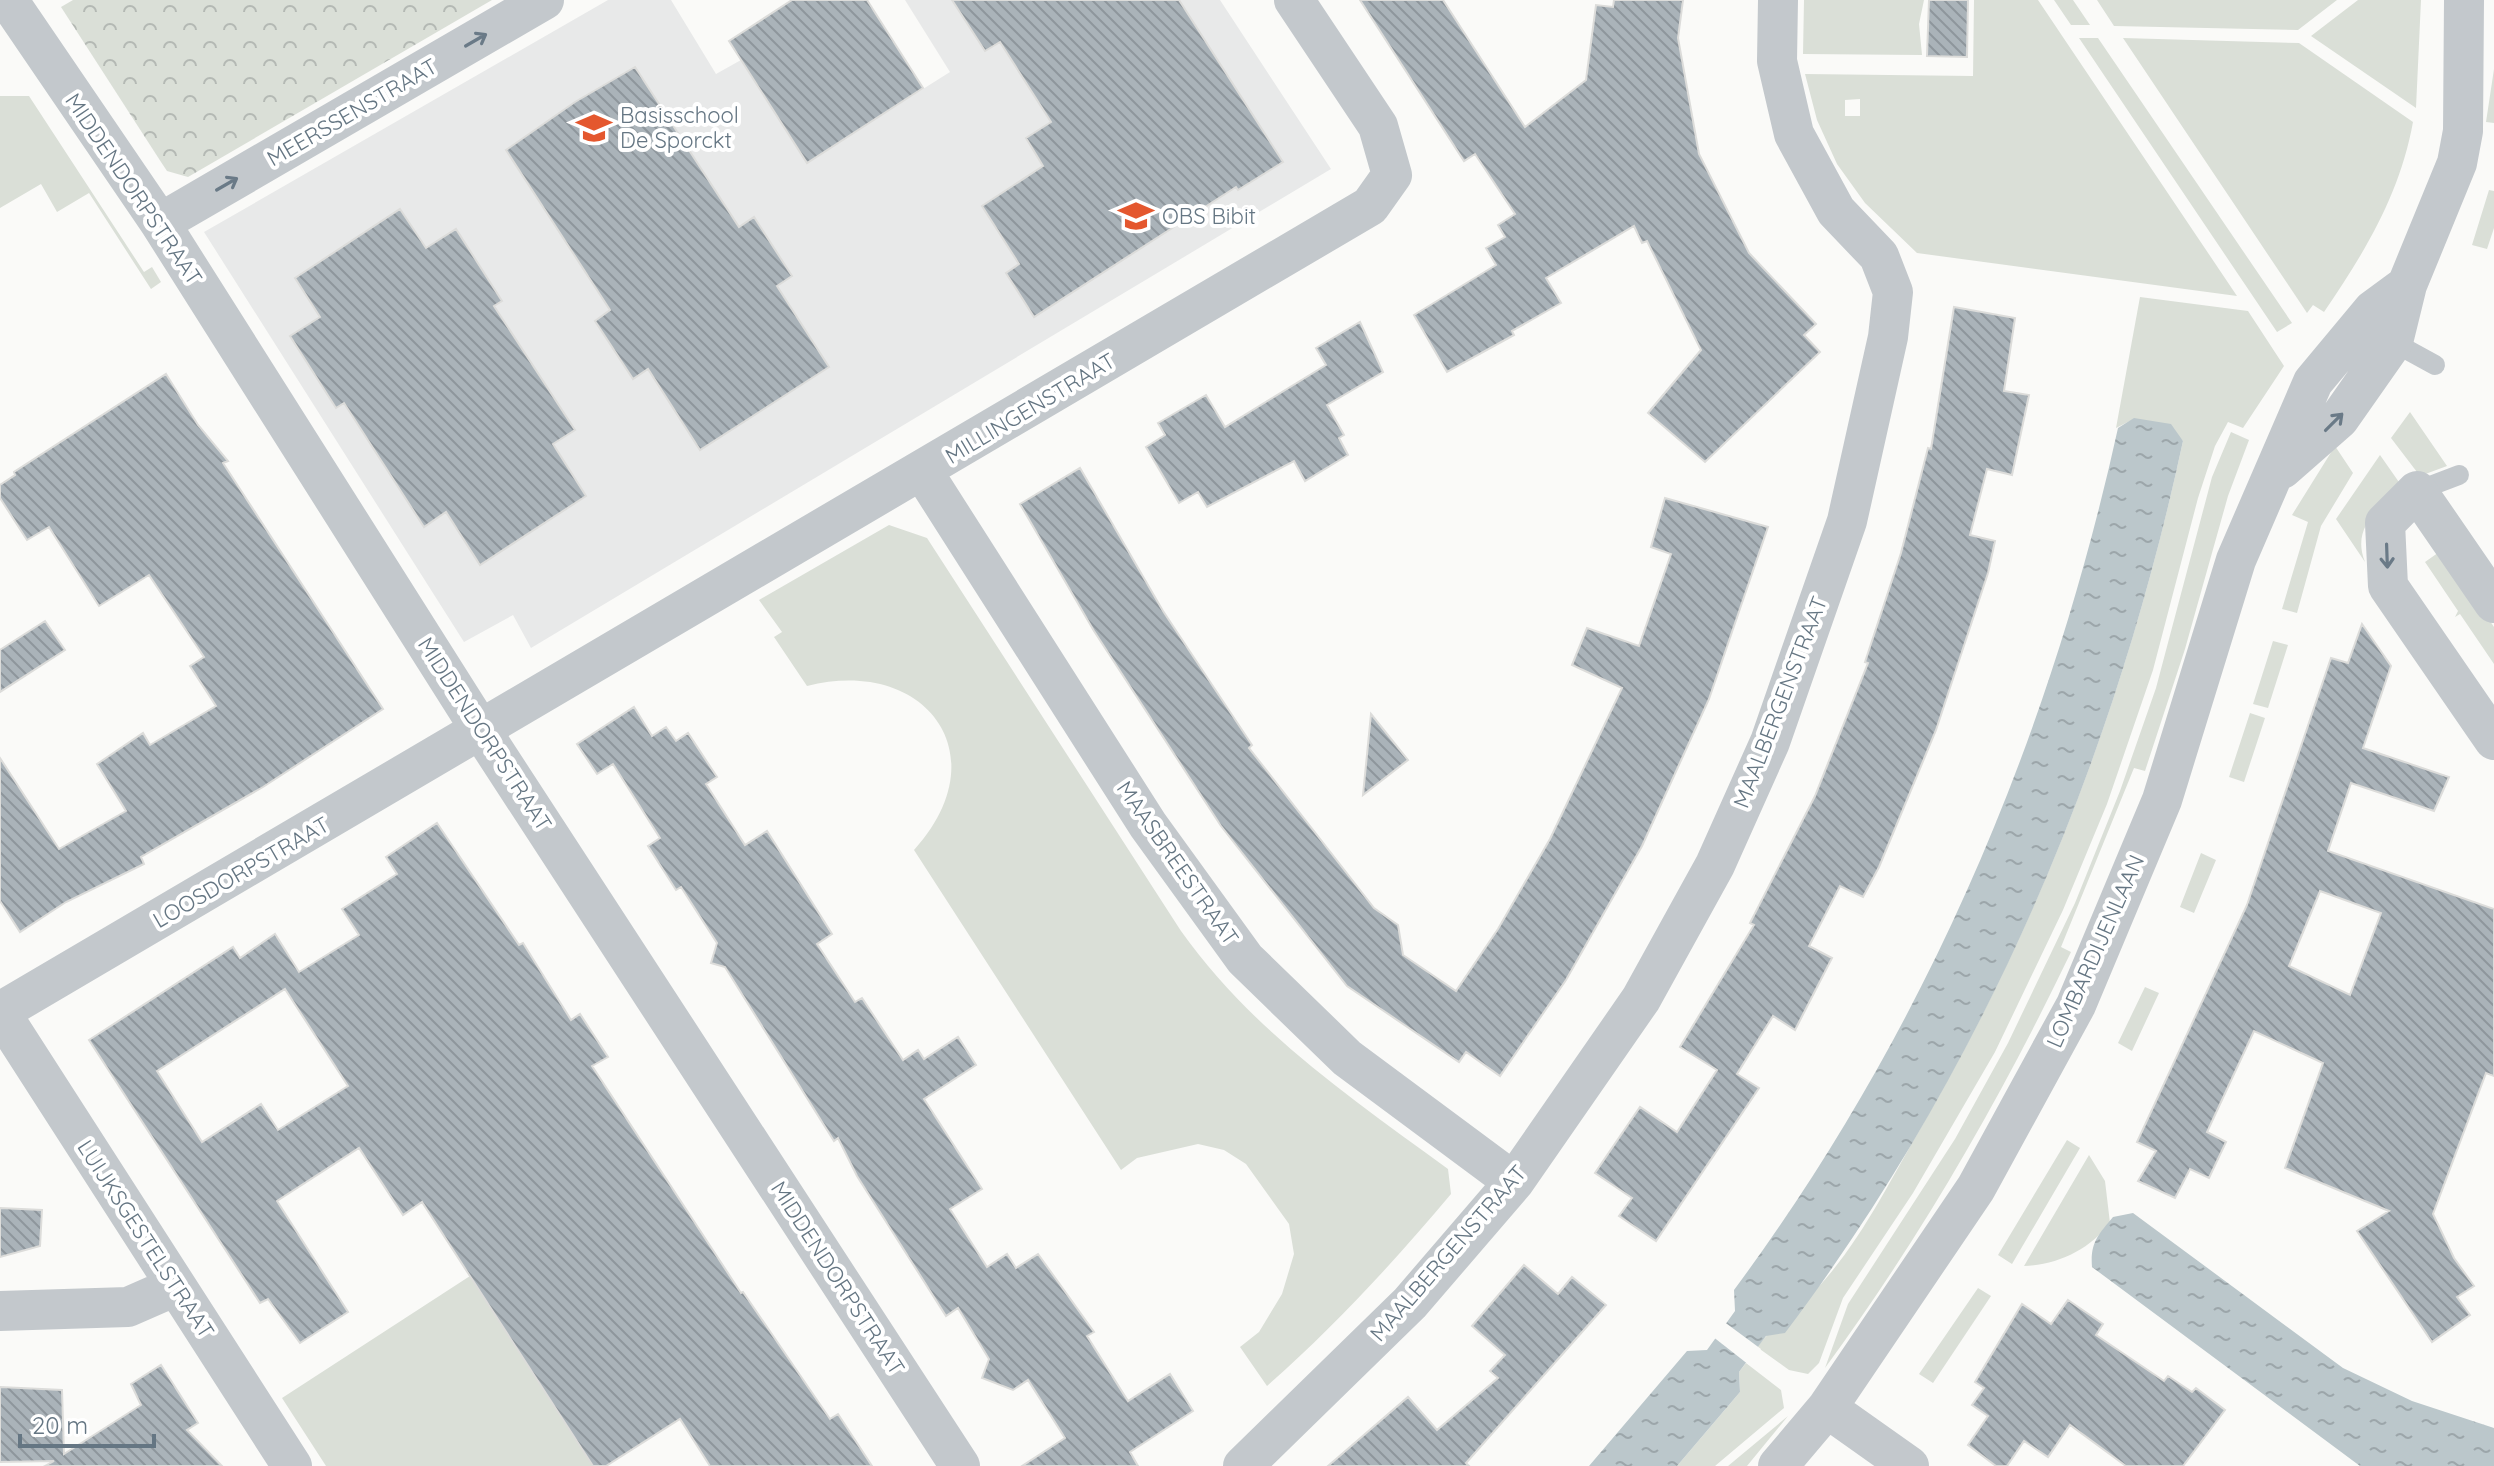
<svg xmlns="http://www.w3.org/2000/svg" width="2494" height="1466" font-family="Quicksand,sans-serif">
  <defs>
    <pattern id="forest-crowns" width="20" height="18" patternUnits="userSpaceOnUse" patternTransform="scale(2)"><rect width="20" height="18" fill="#dadfd7"/><path d="M2 6a3 3 0 1 1 6 0M12 15a3 3 0 1 1 6 0" fill="none" stroke="#b4b9b4"/></pattern>
    <pattern id="water-ripples" width="26" height="14" patternUnits="userSpaceOnUse" patternTransform="scale(2)"><rect width="26" height="14" fill="#bbc7cb"/><path d="M2 4q2-2 4 0t4 0M15 11q2-2 4 0t4 0" fill="none" stroke="#9ca6aa"/></pattern>
    <pattern id="building-back-hatch" width="6" height="6" patternUnits="userSpaceOnUse" patternTransform="scale(2)"><rect width="6" height="6" fill="#aab3b9"/><path d="M-1 5l2 2M0 0l6 6M5-1l2 2" fill="none" stroke="#8e969c"/></pattern>
  </defs>
  <rect width="100%" height="100%" fill="#fafaf8"/>
  <!-- built -->
  <path fill="#e8e9e9" d="M 608,0 L 671,0 L 716,74 L 741,60 L 807,162 L 950,72 L 905,0 L 1220,0 L 1331,169 L 531,648 L 513,615 L 464,642 L 204,232 Z"/>
  <!-- green -->
  <path fill="#dadfd7" fill-rule="evenodd" d="M 1804,0 L 1924,0 L 1919,24 L 1922,55 L 1803,54 Z
    M 1974,0 L 2038,0 L 2237,296 L 1917,253 L 1865,203 L 1837,164 L 1817,120 L 1805,74 L 1973,76 ZM 1860,99 L 1860,116 L 1845,116 L 1845,100 Z
    M 2054,0 L 2073,0 L 2090,25 L 2071,25 Z
    M 2097,0 L 2337,0 L 2298,30 L 2114,26 Z
    M 2358,0 L 2421,0 L 2416,108 L 2311,36 Z
    M 2079,38 L 2098,38 L 2292,323 L 2277,332 Z
    M 2123,38 L 2299,43 L 2413,122 C 2400,194 2365,252 2324,312 L 2313,305 L 2307,313 Z
    M 2494,69 L 2494,123 L 2486,122 Z
    M 0,96 L 29,96 L 144,272 L 152,267 L 161,282 L 151,289 L 89,193 L 57,212 L 41,184 L 0,208 Z
    M 2489,190 L 2494,191 L 2494,228 L 2487,249 L 2472,245 Z
    M 2140,297 L 2248,311 L 2284,366 L 2243,428 L 2228,422 L 2215,446 L 2198,498 L 2153,670 L 2107,804 L 2063,910 L 1995,1052 L 1913,1193 L 1843,1298 L 1819,1363 L 1808,1374 L 1789,1370 L 1757,1347 C 1776,1322 1802,1306 1822,1283 C 1863,1237 1892,1177 1923,1124 C 2047,910 2131,682 2183,441 L 2167,425 L 2134,419 L 2116,428 Z
    M 2410,412 L 2447,466 L 2420,476 L 2391,438 Z
    M 2231,432 L 2249,440 L 2228,496 L 2185,649 L 2145,771 L 2134,768 L 2061,947 L 2071,952 C 2001,1098 1921,1237 1825,1368 L 1848,1304 L 1955,1139 L 2008,1043 L 2075,903 L 2120,791 L 2156,688 L 2212,477 Z
    M 2335,446 L 2353,473 L 2321,526 L 2297,613 L 2282,609 L 2308,522 L 2292,515 Z
    M 2380,455 L 2401,485 C 2379,508 2351,527 2365,562 L 2336,519 Z
    M 889,525 L 927,538 L 1181,931 C 1252,1031 1351,1098 1448,1169 L 1451,1194 C 1394,1262 1333,1328 1267,1386 L 1240,1347 L 1259,1332 L 1282,1294 L 1294,1254 L 1289,1224 L 1246,1164 L 1224,1150 L 1198,1144 L 1137,1158 L 1121,1170 L 914,850 C 1001,754 924,656 807,686 L 774,637 L 782,632 L 759,600 Z
    M 2442,550 L 2494,627 L 2494,664 L 2460,614 L 2455,617 L 2458,611 L 2425,562 Z
    M 2273,641 L 2288,645 L 2268,708 L 2253,704 Z
    M 2250,713 L 2265,718 L 2244,782 L 2229,777 Z
    M 2201,853 L 2216,860 L 2194,913 L 2180,907 Z
    M 2145,987 L 2159,993 L 2132,1051 L 2118,1043 Z
    M 2067,1140 L 2080,1148 L 2012,1264 L 1998,1255 Z
    M 2089,1155 L 2105,1181 L 2110,1223 C 2090,1249 2058,1265 2024,1266 Z
    M 470,1276 L 593,1466 L 326,1466 L 282,1398 Z
    M 1978,1288 L 1991,1296 L 1933,1383 L 1919,1374 Z
    M 1746,1363 L 1781,1390 L 1784,1408 L 1715,1466 L 1677,1466 L 1740,1392 L 1739,1372 Z
    M 1788,1416 L 1747,1466 L 1728,1466 Z"/>
  <!-- forest -->
  <path fill="url(#forest-crowns)" d="M 73,0 L 492,0 L 188,177 L 167,171 L 161,162 L 61,7 Z"/>
  <!-- water -->
  <path fill="url(#water-ripples)" d="M 2134,418 L 2171,424 L 2183,441 C 2114,763 1984,1069 1785,1333 L 1766,1336 L 1739,1372 L 1740,1392 L 1677,1466 L 1589,1466 L 1687,1351 L 1707,1350 L 1735,1311 L 1734,1290 C 1925,1032 2049,741 2118,428 Z
    M 2133,1213 L 2343,1368 L 2412,1401 L 2494,1428 L 2494,1466 L 2360,1466 L 2092,1267 C 2090,1243 2098,1235 2113,1217 Z"/>
  <!-- pier -->
  <path fill="#fafaf8" d="M 1723,1321 L 1761,1349 L 1749,1365 L 1712,1336 Z"/>
  <!-- building -->
  <path fill="url(#building-back-hatch)" stroke="#dcdcda" stroke-width="2" fill-rule="evenodd" d="M 792,0 L 867,0 L 923,88 L 807,163 L 729,41 Z
    M 952,0 L 1179,0 L 1283,162 L 1238,190 L 1236,187 L 1034,317 L 1006,273 L 1019,264 L 982,206 L 1043,166 L 1026,138 L 1051,122 L 1000,42 L 985,51 Z
    M 1360,0 L 1443,0 L 1525,127 L 1586,80 L 1596,5 L 1613,7 L 1614,0 L 1683,0 L 1678,38 L 1699,154 L 1749,253 L 1816,324 L 1804,335 L 1820,352 L 1705,462 L 1648,413 L 1701,350 L 1647,241 L 1642,243 L 1634,226 L 1546,278 L 1561,303 L 1512,331 L 1514,335 L 1447,372 L 1414,315 L 1496,265 L 1486,248 L 1505,237 L 1498,225 L 1515,214 L 1475,154 L 1464,161 Z
    M 1929,0 L 1968,0 L 1967,57 L 1927,56 Z
    M 635,67 L 739,227 L 754,217 L 792,276 L 777,286 L 829,367 L 700,450 L 648,369 L 633,379 L 595,321 L 610,310 L 506,150 L 575,102 Z
    M 400,209 L 426,248 L 456,229 L 502,301 L 494,306 L 575,430 L 553,444 L 586,496 L 480,565 L 446,512 L 424,527 L 344,403 L 336,408 L 290,336 L 320,317 L 295,278 Z
    M 1954,307 L 2015,318 L 2004,391 L 2029,395 L 2012,475 L 1987,469 L 1970,535 L 1995,541 L 1988,573 L 1936,730 L 1879,867 L 1863,897 L 1840,886 L 1809,946 L 1832,958 L 1795,1030 L 1773,1016 L 1737,1074 L 1759,1088 L 1656,1241 L 1619,1216 L 1632,1198 L 1595,1173 L 1640,1107 L 1677,1132 L 1717,1070 L 1680,1047 L 1754,925 L 1750,923 L 1815,796 L 1868,663 L 1865,662 L 1901,553 L 1928,448 L 1931,449 Z
    M 1360,322 L 1383,372 L 1327,405 L 1344,435 L 1339,438 L 1348,455 L 1305,481 L 1294,461 L 1207,507 L 1198,492 L 1179,503 L 1146,447 L 1165,435 L 1158,423 L 1206,395 L 1225,427 L 1326,365 L 1316,348 Z
    M 166,374 L 198,425 L 228,461 L 223,463 L 383,709 L 263,787 L 141,857 L 144,864 L 66,902 L 20,932 L 0,901 L 0,758 L 59,849 L 126,811 L 97,764 L 143,733 L 150,745 L 216,706 L 190,666 L 204,657 L 149,575 L 99,606 L 49,527 L 27,540 L 0,498 L 0,485 L 15,475 L 14,472 Z
    M 1080,468 L 1163,611 L 1252,745 L 1249,748 L 1374,908 L 1398,925 L 1403,955 L 1456,991 L 1498,929 L 1550,839 L 1622,688 L 1572,665 L 1587,628 L 1639,646 L 1671,554 L 1651,547 L 1665,498 L 1768,527 L 1709,699 L 1642,846 L 1566,980 L 1500,1076 L 1466,1052 L 1459,1062 L 1347,986 L 1221,826 L 1094,631 L 1020,504 Z
    M 45,621 L 65,650 L 0,692 L 0,650 Z
    M 2362,624 L 2391,666 L 2363,748 L 2449,777 L 2434,811 L 2351,783 L 2328,851 L 2494,909 L 2494,1076 L 2486,1073 L 2433,1214 L 2454,1258 L 2474,1286 L 2457,1297 L 2470,1315 L 2432,1342 L 2357,1231 L 2389,1211 L 2285,1168 L 2323,1063 L 2254,1031 L 2207,1132 L 2226,1142 L 2209,1178 L 2190,1169 L 2175,1198 L 2138,1181 L 2156,1151 L 2137,1142 L 2247,905 L 2331,658 L 2348,663 ZM 2320,891 L 2381,913 L 2350,995 L 2289,966 Z
    M 634,707 L 652,736 L 666,727 L 676,741 L 688,733 L 717,777 L 706,784 L 745,845 L 767,831 L 832,934 L 817,944 L 855,1002 L 862,998 L 903,1060 L 918,1050 L 924,1059 L 958,1037 L 976,1065 L 924,1099 L 982,1189 L 950,1209 L 987,1267 L 1007,1254 L 1016,1268 L 1038,1254 L 1094,1332 L 1087,1336 L 1128,1401 L 1170,1374 L 1193,1411 L 1130,1452 L 1138,1466 L 1022,1466 L 1065,1438 L 1028,1380 L 1013,1390 L 982,1378 L 989,1359 L 958,1308 L 946,1316 L 857,1176 L 838,1138 L 834,1141 L 725,967 L 711,963 L 717,943 L 681,887 L 676,890 L 648,846 L 660,838 L 613,764 L 597,774 L 577,744 Z
    M 1371,714 L 1408,760 L 1363,795 Z
    M 437,823 L 519,945 L 523,943 L 571,1020 L 580,1014 L 608,1057 L 592,1066 L 741,1293 L 743,1292 L 830,1419 L 838,1414 L 872,1466 L 710,1466 L 680,1419 L 606,1466 L 593,1466 L 422,1202 L 403,1215 L 359,1148 L 277,1201 L 348,1312 L 300,1343 L 268,1299 L 260,1303 L 89,1040 L 233,947 L 240,958 L 275,934 L 299,972 L 359,935 L 342,909 L 397,874 L 386,857 ZM 285,989 L 348,1086 L 278,1130 L 261,1104 L 202,1142 L 157,1071 Z
    M 0,1208 L 42,1210 L 40,1246 L 0,1257 Z
    M 1524,1265 L 1558,1294 L 1572,1277 L 1606,1305 L 1466,1463 L 1469,1466 L 1328,1466 L 1408,1397 L 1437,1430 L 1498,1378 L 1490,1371 L 1505,1355 L 1472,1326 Z
    M 2068,1300 L 2103,1324 L 2096,1335 L 2164,1381 L 2168,1376 L 2192,1392 L 2196,1388 L 2225,1410 L 2183,1466 L 2126,1466 L 2070,1425 L 2048,1457 L 2024,1441 L 2007,1466 L 1996,1466 L 1968,1445 L 1988,1416 L 1972,1405 L 1984,1388 L 1975,1382 L 2022,1304 L 2051,1324 Z
    M 161,1365 L 198,1423 L 187,1430 L 222,1466 L 45,1466 L 54,1461 L 0,1462 L 0,1387 L 62,1390 L 64,1454 L 141,1405 L 131,1384 Z"/>
  <g fill="none" stroke-linecap="round" stroke-linejoin="round">
    <!-- lane -->
    <path stroke="#c3c8cc" stroke-width="20" d="M 2393,342 L 2435,365
      M 2417,491 L 2459,475"/>
    <!-- street -->
    <path stroke="#c3c8cc" stroke-width="40" d="M 8,0 L 160,223 L 482,732 L 960,1466
      M 160,223 L 544,0
      M 2282,469 L 2339,419 L 2393,342 L 2407,285 L 2457,163 L 2463,131 L 2464,0
      M 923,472 L 1148,825 L 1245,959 L 1347,1058 L 1514,1182
      M 2494,603 L 2417,491 L 2385,523 L 2388,586 L 2494,740
      M 0,1012 L 1370,206 L 1392,175 L 1378,126 L 1294,0
      M 0,1012 L 292,1466
      M 0,1311 L 128,1307 L 176,1286
      M 1827,1408 L 1909,1466
      M 1243,1466 L 1410,1303 L 1514,1182 L 1641,999 L 1715,865 L 1770,742 L 1847,521 L 1888,337 L 1893,292 L 1879,256 L 1836,211 L 1794,134 L 1777,61 L 1778,0
      M 1778,1466 L 1827,1408 L 1976,1188 L 2076,1005 L 2162,800 L 2236,560 L 2313,382 L 2373,310 L 2407,285"/>
  </g>
  <!-- one-way arrows -->
  <defs><path id="oneway-shaft" d="M-6 0H5M1.5-3L5.5 0L1.5 3" fill="none" stroke-width="1.6" stroke-linecap="round" stroke-linejoin="round" transform="scale(2)"/></defs>
  <g stroke="#6a7a87">
    <use href="#oneway-shaft" transform="translate(476 40) rotate(-30)"/>
    <use href="#oneway-shaft" transform="translate(227 184) rotate(-30)"/>
    <use href="#oneway-shaft" transform="translate(2334 422) rotate(-45)"/>
    <use href="#oneway-shaft" transform="translate(2387 556) rotate(88)"/>
  </g>
  <!-- icons -->
  <defs>
    <g id="school-bare" transform="scale(2.76)"><path d="M0-5L7-2L0 1L-7-2ZM-4 1L0 2.5L4 1V4Q0 6-4 4Z" fill="#e4572e" stroke="#fff" stroke-width="2.5" paint-order="stroke"/></g>
  </defs>
  <g fill-rule="evenodd">
    <use href="#school-bare" x="594" y="128"/>
    <use href="#school-bare" x="1136" y="216"/>
  </g>
  <g text-anchor="middle" stroke-width="8" stroke-linejoin="round" paint-order="stroke">
    <!-- street labels -->
    <g font-size="22" fill="#657683" stroke="#fff">
      <text transform="translate(352 112) rotate(-30)" y="8">MEERSSENSTRAAT</text>
      <text transform="translate(134 189) rotate(56)" y="8">MIDDENDORPSTRAAT</text>
      <text transform="translate(1030 408) rotate(-31)" y="8">MILLINGENSTRAAT</text>
      <text transform="translate(1780 702) rotate(-69)" y="8">MAALBERGENSTRAAT</text>
      <text transform="translate(485 734) rotate(57)" y="8">MIDDENDORPSTRAAT</text>
      <text transform="translate(1178 863) rotate(55)" y="8">MAASBREESTRAAT</text>
      <text transform="translate(241 872) rotate(-30)" y="8">LOOSDORPSTRAAT</text>
      <text transform="translate(2095 951) rotate(-66)" y="8">LOMBARDIJENLAAN</text>
      <text transform="translate(146 1239) rotate(57)" y="8">LUIJKSGESTELSTRAAT</text>
      <text transform="translate(1448 1253) rotate(-49)" y="8">MAALBERGENSTRAAT</text>
      <text transform="translate(838 1278) rotate(57)" y="8">MIDDENDORPSTRAAT</text>
    </g>
    <!-- poi labels -->
    <g font-size="22" fill="#657683" stroke="#fff" text-anchor="start">
      <text x="620" y="123">Basisschool<tspan x="620" dy="25">De Sporckt</tspan></text>
      <text x="1162" y="224">OBS Bibit</text>
    </g>
  </g>
  <!-- scale -->
  <path d="M20 1434v12h134v-12" fill="none" stroke="#657683" stroke-width="4"/>
  <text x="32" y="1434" font-size="24" fill="#657683" stroke="#ffffff" stroke-width="6" paint-order="stroke">20 m</text>
</svg>
